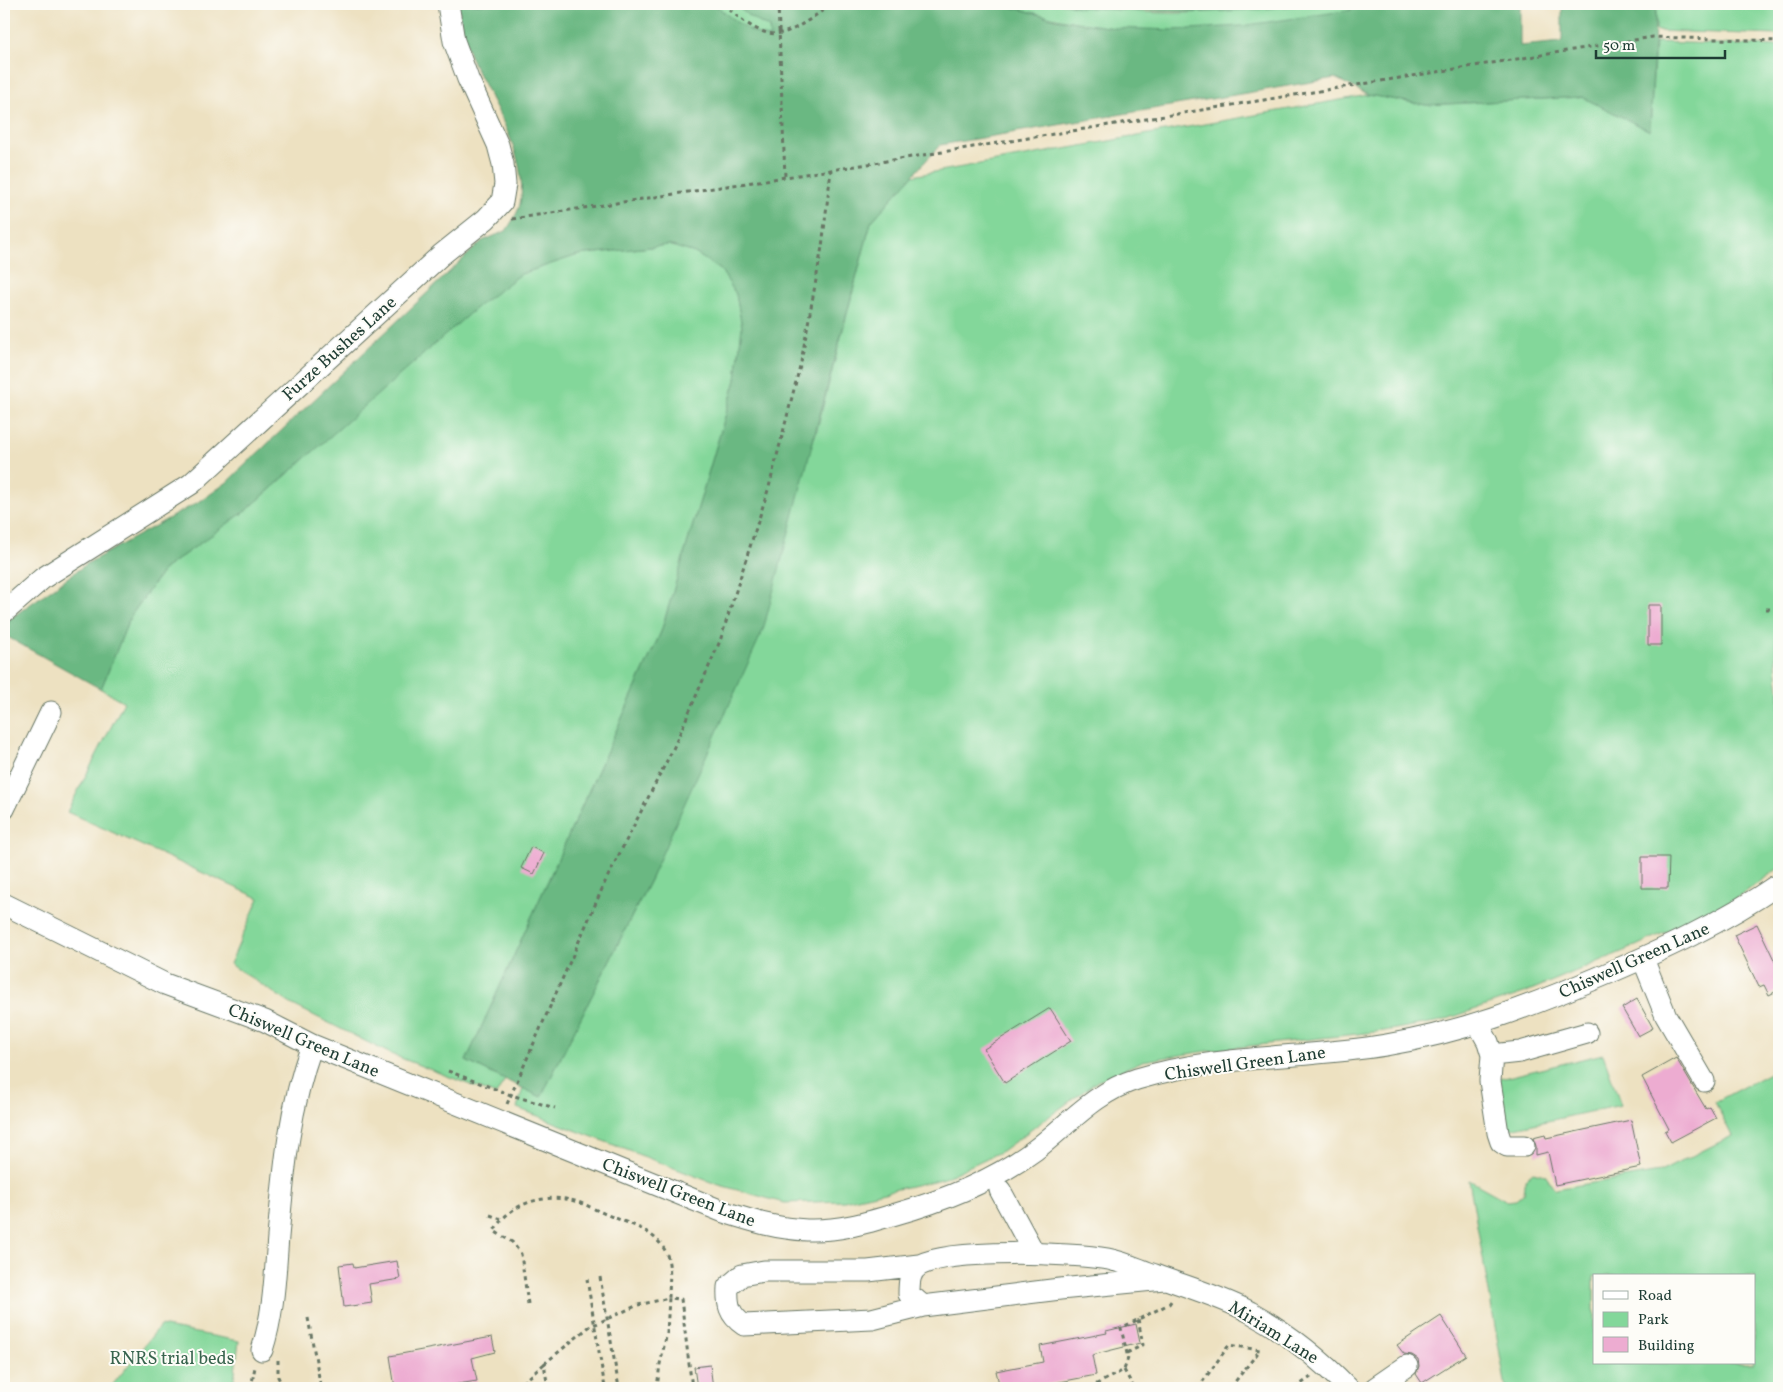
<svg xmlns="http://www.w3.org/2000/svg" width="1783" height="1392" font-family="Vollkorn,serif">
  <rect width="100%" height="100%" fill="#fdfcf7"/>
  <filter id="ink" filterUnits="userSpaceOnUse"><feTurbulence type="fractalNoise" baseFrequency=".02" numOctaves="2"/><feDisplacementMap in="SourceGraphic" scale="10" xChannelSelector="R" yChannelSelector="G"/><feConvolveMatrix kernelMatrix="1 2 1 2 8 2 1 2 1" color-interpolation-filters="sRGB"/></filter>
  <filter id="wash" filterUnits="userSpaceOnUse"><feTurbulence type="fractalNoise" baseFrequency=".0096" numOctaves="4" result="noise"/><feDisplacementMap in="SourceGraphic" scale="20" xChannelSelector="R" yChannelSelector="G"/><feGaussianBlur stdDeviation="1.12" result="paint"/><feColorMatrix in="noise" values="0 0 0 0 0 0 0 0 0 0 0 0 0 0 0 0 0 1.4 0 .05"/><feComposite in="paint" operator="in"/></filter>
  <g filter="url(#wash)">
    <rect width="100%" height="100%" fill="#ede1c1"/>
    <!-- green -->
    <path fill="#83d79a" stroke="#518a67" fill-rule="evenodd" d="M 714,4 L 734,4 L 750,17 L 769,28 L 771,38 C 748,33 732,19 714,4 Z
      M 1000,4 L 1067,4 L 1080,7 C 1114,9 1149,14 1183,13 C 1239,12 1294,4 1350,4 L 1351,10 C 1281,25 1183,37 1112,28 C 1074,23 1037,14 1000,4 Z
      M 1656,4 L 1779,4 L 1779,35 L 1656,31 Z
      M 1655,42 L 1779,46 L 1779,598 C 1775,628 1774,660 1779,690 L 1779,868 L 1734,900 L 1638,945 L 1524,993 L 1441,1021 L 1384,1031 L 1214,1050 L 1143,1061 L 1099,1080 L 1002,1151 L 942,1179 L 844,1201 L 784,1203 L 716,1184 L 517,1108 L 523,1088 L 541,1097 L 651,878 L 816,433 L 871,222 L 912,176 L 1368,95 L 1426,105 L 1582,97 L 1650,130 Z
      M 669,245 L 695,253 L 721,270 L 736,294 L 742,327 L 736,380 L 661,632 L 466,1061 L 505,1080 L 496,1095 L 393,1055 L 291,1004 L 230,964 L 259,898 L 67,812 L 124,702 L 101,689 L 130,617 L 164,569 L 248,509 L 478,305 L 521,274 L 578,255 Z
      M 1603,1054 L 1621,1105 L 1506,1130 L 1495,1080 Z
      M 1779,1068 L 1779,1388 L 1506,1388 L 1469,1180 L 1507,1201 L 1516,1200 L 1524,1193 L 1526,1178 L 1533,1172 L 1545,1175 L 1555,1189 L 1660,1172 L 1732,1136 L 1715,1102 ZM 1594,1276 L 1754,1276 L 1754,1363 L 1594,1363 Z
      M 160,1326 L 239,1341 L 233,1388 L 110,1388 Z"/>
    <!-- forest -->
    <path fill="#6ab882" stroke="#447a5b" d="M 458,4 L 714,4 C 731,18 748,33 770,38 L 769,28 L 750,17 L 734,4 L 1000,4 L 1056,19 L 1114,28 L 1172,30 L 1241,26 L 1351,10 L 1350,4 L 1520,4 L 1520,46 L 1562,42 L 1562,4 L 1656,4 L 1650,131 L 1582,97 L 1426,105 L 1368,95 L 1335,78 L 940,145 L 871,222 L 763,630 L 651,878 L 541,1097 L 466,1061 L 661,632 L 736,380 L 742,327 L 736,294 L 721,270 L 695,253 L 669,245 L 578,255 L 521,274 L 478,306 L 248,509 L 164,569 L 130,617 L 101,689 L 4,635 L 4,623 L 88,563 L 202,500 L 226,483 L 482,241 L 506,231 C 511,223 518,213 520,204 C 530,156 490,101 472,60 C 464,43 460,22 458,4 Z
      M 1067,4 L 1306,4 C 1227,15 1158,12 1080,7 Z"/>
    <g id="blocks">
      <!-- building -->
      <path fill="#edacd1" d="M 1648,605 L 1661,605 L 1661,645 L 1648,645 Z
        M 531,847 L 544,853 L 534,874 L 521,868 Z
        M 1642,857 L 1669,857 L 1668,888 L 1642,888 Z
        M 1757,924 L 1779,970 L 1779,990 L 1769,995 L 1764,985 L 1759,987 L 1734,935 Z
        M 1637,999 L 1653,1028 L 1638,1036 L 1622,1008 Z
        M 1050,1008 L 1071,1041 L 1005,1083 L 984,1049 Z
        M 1676,1058 L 1706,1109 L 1710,1107 L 1716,1118 L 1671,1142 L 1665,1131 L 1669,1129 L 1642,1077 Z
        M 1631,1120 L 1641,1167 L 1555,1185 L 1548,1152 L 1536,1155 L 1536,1146 L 1533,1138 L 1545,1135 L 1546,1138 Z
        M 397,1261 L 400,1279 L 369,1284 L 372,1303 L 344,1307 L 339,1265 L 353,1263 L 354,1268 Z
        M 1441,1316 L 1466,1355 L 1422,1383 L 1416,1374 L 1419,1366 L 1418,1359 L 1412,1355 L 1404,1354 L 1397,1345 Z
        M 1136,1324 L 1140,1343 L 1092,1355 L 1096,1375 L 1039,1386 L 1039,1388 L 1000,1388 L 996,1371 L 1043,1362 L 1040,1346 L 1107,1333 L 1106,1331 Z
        M 492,1337 L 495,1352 L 472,1358 L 477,1381 L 433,1388 L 395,1388 L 390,1356 Z
        M 710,1365 L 713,1388 L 697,1388 L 694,1367 Z"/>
    </g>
  </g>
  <g filter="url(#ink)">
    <use href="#blocks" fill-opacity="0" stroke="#677665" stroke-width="1"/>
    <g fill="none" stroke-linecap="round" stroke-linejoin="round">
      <!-- minor casing -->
      <g stroke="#677665" stroke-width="23">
        <path id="minor" d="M 4,612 L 43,578 L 191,484 L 441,255 L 486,219 L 502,202 L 505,184 L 503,164 L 498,145 L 468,79 L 454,41 L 448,4
          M 4,809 L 51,712
          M 4,904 L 165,984 L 265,1021 L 312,1045 L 724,1212 C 752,1221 778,1229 807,1230 C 839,1231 866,1223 896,1214 C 946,1200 993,1181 1035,1150 C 1069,1124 1095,1092 1137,1079 C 1218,1054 1304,1059 1386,1045 C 1460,1033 1528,1007 1597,978 C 1661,951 1722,923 1779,884
          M 1643,959 L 1666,1016 L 1704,1081
          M 1478,1024 L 1488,1042 L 1492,1055 L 1490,1081 L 1498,1133 L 1501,1142 L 1507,1146 L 1524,1146
          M 1492,1055 L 1520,1052 L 1587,1033
          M 1000,1190 L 1034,1253
          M 919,1265 L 868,1271 L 764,1271 L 742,1275 L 728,1287 C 727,1304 729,1315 744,1325 L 872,1319 L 923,1306
          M 1164,1279 L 1060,1289 L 923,1306 L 909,1294 C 909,1283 909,1271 920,1265 C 951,1248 1072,1253 1108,1259 C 1124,1262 1140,1270 1155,1275 C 1187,1287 1219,1296 1250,1312 C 1286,1332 1320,1359 1348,1388
          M 262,1350 C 274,1313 275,1275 278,1237 C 284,1169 289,1109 312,1045
          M 1375,1388 L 1407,1366"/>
      </g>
      <!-- path -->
      <path stroke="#677665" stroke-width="3" stroke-dasharray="4 4" stroke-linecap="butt" d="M 723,4 C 772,48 782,39 832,4
        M 778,4 L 785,177
        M 512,219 L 831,170 L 1653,37 L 1779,41
        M 1766,609 L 1779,609
        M 448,1071 L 511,1095 L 555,1108
        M 507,1104 L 606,880 L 673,749 L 720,641 L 769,487 L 801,362 L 822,247 L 831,170
        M 490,1215 L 501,1219
        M 600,1277 L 619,1388
        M 587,1279 L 605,1388
        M 528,1304 L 521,1254 L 512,1242 L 494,1231 C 509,1202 548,1192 578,1202 C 590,1206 601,1213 613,1217 C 630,1224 651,1230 662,1246 C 673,1259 669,1282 669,1298 L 681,1299 L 692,1388
        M 308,1318 L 321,1388
        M 1127,1353 L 1143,1345 L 1138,1319
        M 278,1360 L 278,1377 L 284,1388
        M 544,1364 L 589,1327 L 638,1305 L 669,1298 L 667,1333 L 660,1364 L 657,1388
        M 1124,1370 L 1134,1388
        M 251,1388 L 255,1367
        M 508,1388 L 525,1381 L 544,1364 L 548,1388
        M 1089,1388 L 1124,1370 L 1128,1358 L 1121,1328 L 1169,1304 L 1172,1300
        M 1198,1388 L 1229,1345 L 1260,1350 L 1230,1388
        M 1295,1388 L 1311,1377"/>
      <!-- minor -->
      <use href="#minor" stroke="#fff" stroke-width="21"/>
    </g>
  </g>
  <g text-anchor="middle" stroke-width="4" stroke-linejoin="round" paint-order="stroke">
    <!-- street labels -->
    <g font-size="18" fill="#1f3d34" stroke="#fdfcf7">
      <text transform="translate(339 348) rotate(-42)" y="6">Furze Bushes Lane</text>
      <text transform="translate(1634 960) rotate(-24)" y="6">Chiswell Green Lane</text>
      <text transform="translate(304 1040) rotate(23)" y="6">Chiswell Green Lane</text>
      <text transform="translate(1245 1063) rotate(-8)" y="6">Chiswell Green Lane</text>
      <text transform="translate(679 1192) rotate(21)" y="6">Chiswell Green Lane</text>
      <text transform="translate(1274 1332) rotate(32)" y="6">Miriam Lane</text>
    </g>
    <!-- park labels -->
    <g font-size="18" fill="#38644e" stroke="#fdfcf7">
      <text x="172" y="1364">RNRS trial beds</text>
    </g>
  </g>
  <!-- margin -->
  <rect width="1783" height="1392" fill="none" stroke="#fdfcf7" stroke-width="20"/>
  <!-- legend -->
  <rect x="1593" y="1274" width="162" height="90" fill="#fdfcf7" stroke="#a4b0a9"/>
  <rect x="1603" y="1291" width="25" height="8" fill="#ffffff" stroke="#a4b0a9"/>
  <text x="1638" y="1300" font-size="15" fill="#1f3d34">Road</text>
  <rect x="1603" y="1312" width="25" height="15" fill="#83d79a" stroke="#a4b0a9"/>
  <text x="1638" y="1324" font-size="15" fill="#1f3d34">Park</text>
  <rect x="1603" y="1337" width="25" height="15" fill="#edacd1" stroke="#a4b0a9"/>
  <text x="1638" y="1350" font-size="15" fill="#1f3d34">Building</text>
  <!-- scale -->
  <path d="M1596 50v8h129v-8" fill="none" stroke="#1f3d34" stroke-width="2.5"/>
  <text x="1603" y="50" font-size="15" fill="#1f3d34" stroke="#fdfcf7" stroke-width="4" paint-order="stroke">50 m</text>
</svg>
